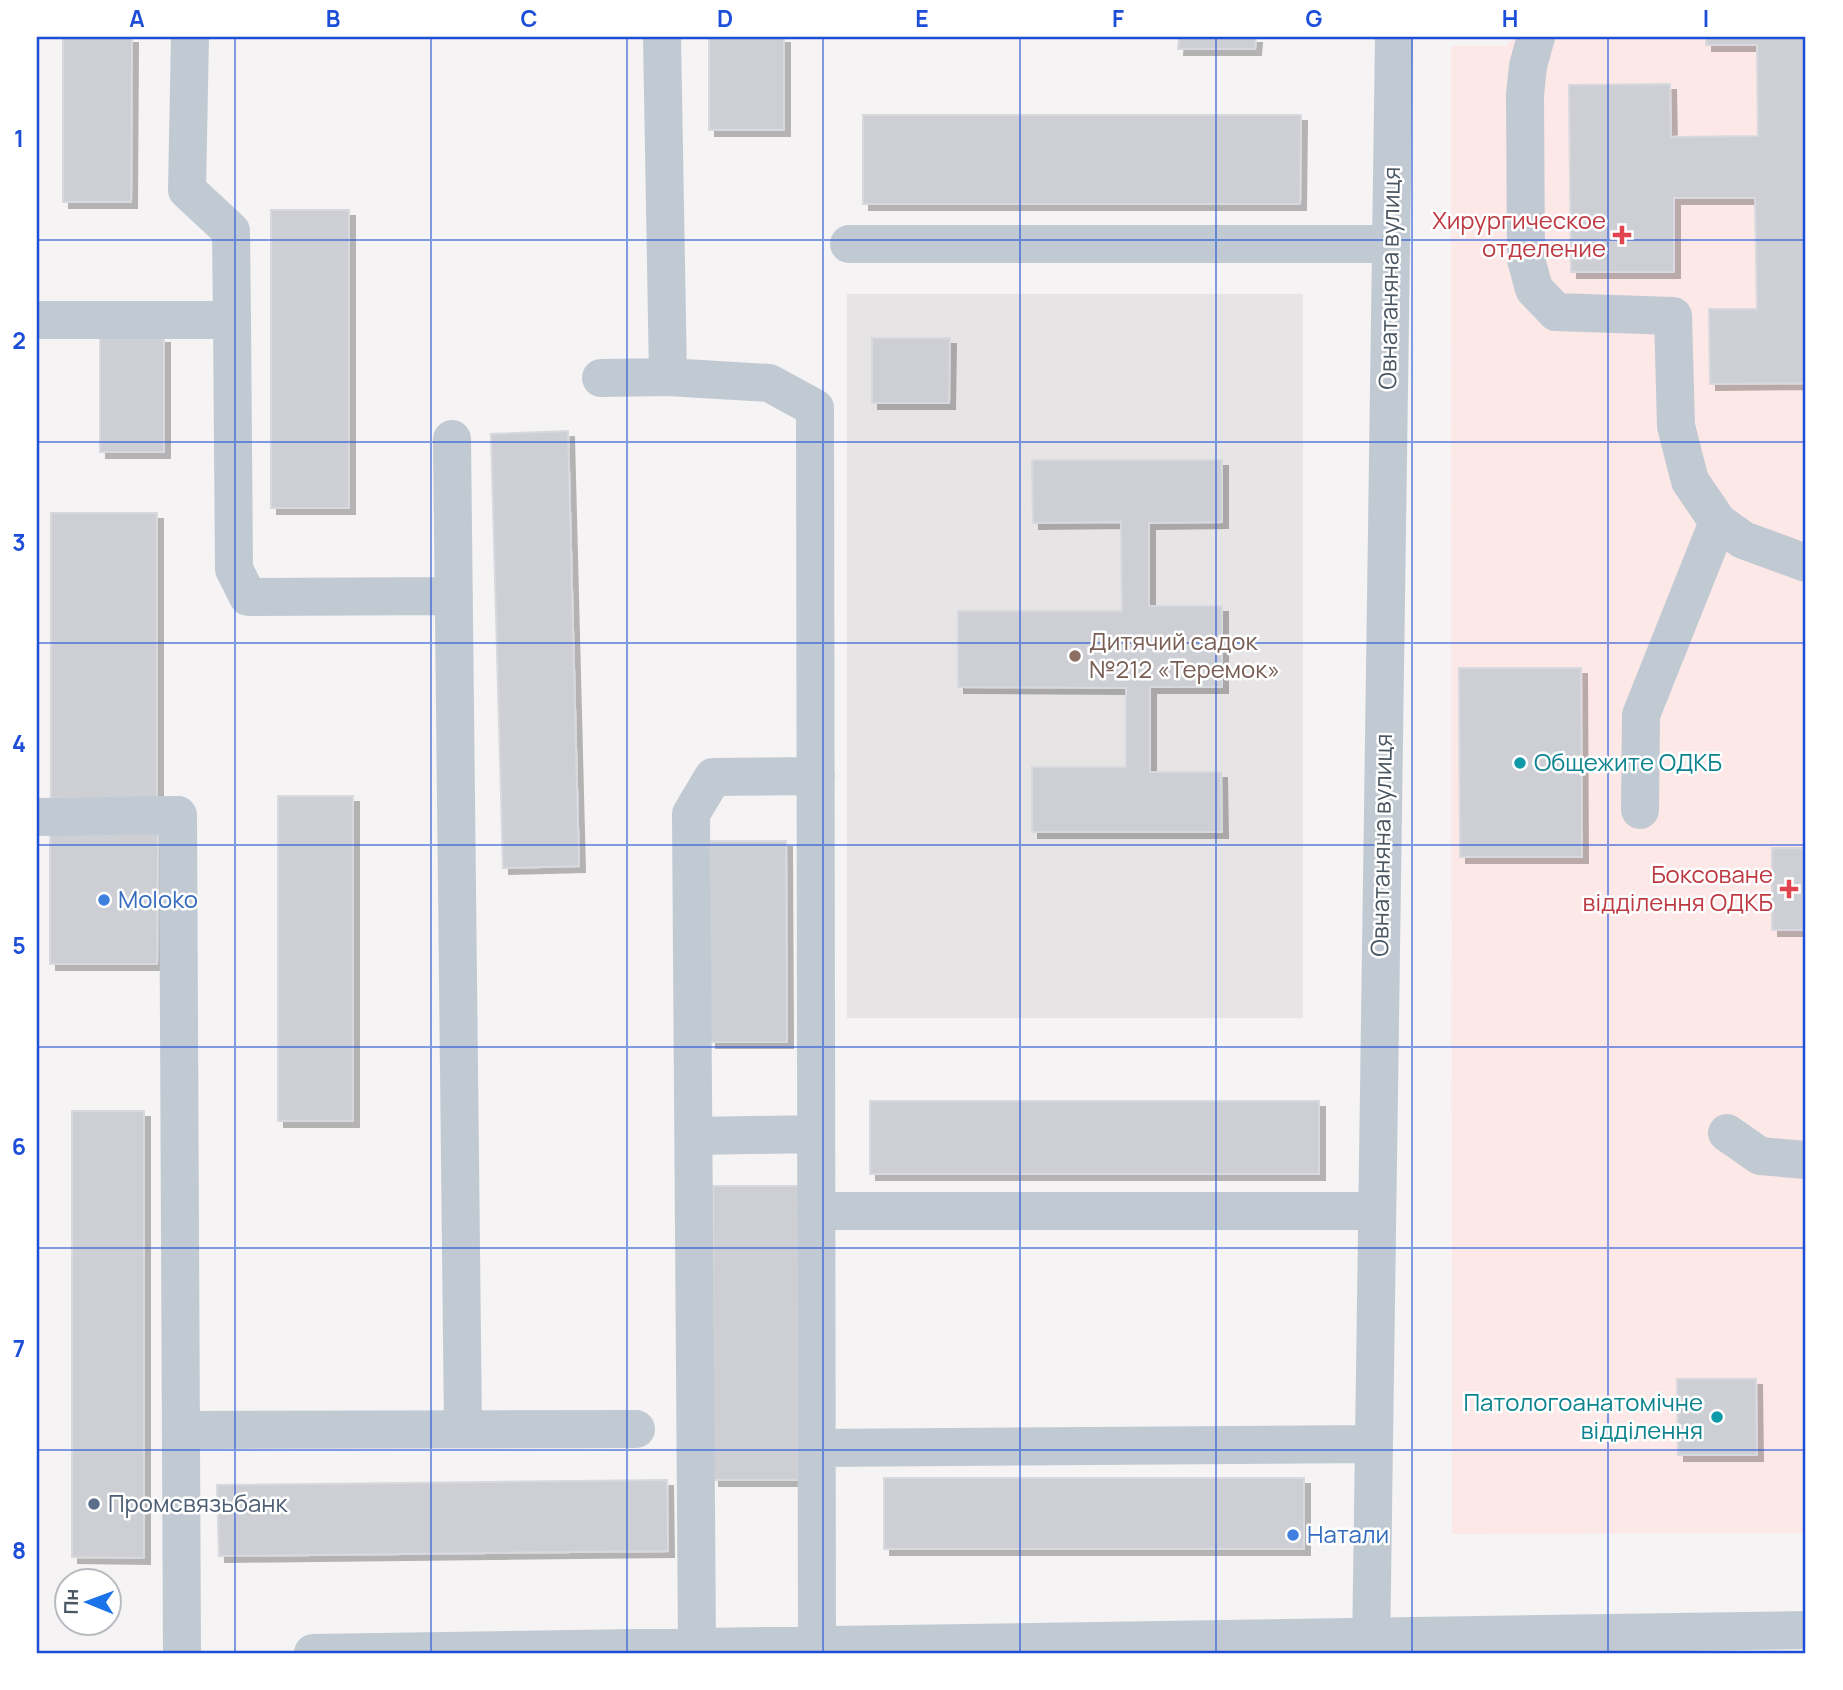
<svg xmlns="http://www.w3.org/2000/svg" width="1843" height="1690" font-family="Manrope,sans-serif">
  <defs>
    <filter id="shadow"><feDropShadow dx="6" dy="6" stdDeviation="0" flood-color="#0004"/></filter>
  </defs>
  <rect width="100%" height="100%" fill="#f5f3f3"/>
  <!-- education -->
  <path fill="#e6e4e5" d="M 847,294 L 1303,294 L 1303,1018 L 847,1018 Z"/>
  <!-- medical -->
  <path fill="#fce8e6" d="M 1513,37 L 1806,37 L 1806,1533 L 1452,1534 L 1451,46 L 1507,46 Z"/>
  <!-- building -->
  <path fill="#cdcfd5" stroke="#d7d9de" stroke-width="2" filter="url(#shadow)" d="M 63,37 L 132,37 L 131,202 L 63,202 Z
    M 709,37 L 784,37 L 784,130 L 709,130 Z
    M 1179,37 L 1256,37 L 1255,49 L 1178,49 Z
    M 1706,37 L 1806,37 L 1806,394 L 1805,383 L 1710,384 L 1709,309 L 1757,309 L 1755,198 L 1674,198 L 1674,272 L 1571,272 L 1569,85 L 1670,84 L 1671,137 L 1758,136 L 1757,45 L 1706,45 Z
    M 863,115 L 1301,115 L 1300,204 L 863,204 Z
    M 271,210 L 349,210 L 349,508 L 271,508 Z
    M 100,337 L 164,337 L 164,452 L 100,452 Z
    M 872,338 L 950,338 L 949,403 L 872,403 Z
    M 568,431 L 579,866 L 503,868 L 491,434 Z
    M 1032,460 L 1222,460 L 1222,522 L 1149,523 L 1149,606 L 1222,606 L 1222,687 L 1150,687 L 1150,772 L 1221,772 L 1222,832 L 1032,832 L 1032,767 L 1126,767 L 1126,688 L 958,687 L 958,611 L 1122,611 L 1121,522 L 1033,523 Z
    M 51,513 L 157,513 L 157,798 L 51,798 Z
    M 1459,668 L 1581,668 L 1582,857 L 1460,857 Z
    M 278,796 L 353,796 L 353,1121 L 278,1121 Z
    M 50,826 L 158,826 L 157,964 L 50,964 Z
    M 710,841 L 786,841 L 787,1042 L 710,1042 Z
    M 1772,848 L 1806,848 L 1806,930 L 1772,930 Z
    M 870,1101 L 1319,1101 L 1319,1174 L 870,1174 Z
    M 72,1111 L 144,1111 L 144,1558 L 72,1557 Z
    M 713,1186 L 798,1186 L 798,1480 L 713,1480 Z
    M 1677,1379 L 1756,1379 L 1757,1455 L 1678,1455 Z
    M 884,1478 L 1304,1478 L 1304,1549 L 884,1549 Z
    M 667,1480 L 668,1551 L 219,1556 L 217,1485 Z"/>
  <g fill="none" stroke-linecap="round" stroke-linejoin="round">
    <!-- minor -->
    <path stroke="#c1cad2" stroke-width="38" d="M 662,37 L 668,377
      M 1536,37 L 1528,66 L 1525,95 L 1526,259 L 1534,289 L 1556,312 L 1673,316 L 1676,426 L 1690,481 L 1718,522 L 1743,540 L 1806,563
      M 849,244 L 1391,244
      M 37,320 L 232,320 L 231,231 L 187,190 L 190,37
      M 232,320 L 234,569 L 248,597 L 454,596
      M 601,378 L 668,377 L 769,383 L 815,408 L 817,1645
      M 452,439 L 463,1429
      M 1640,810 L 1641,715 L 1718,522
      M 37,817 L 178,815 L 182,1653
      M 1727,1133 L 1760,1156 L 1806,1160
      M 694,1136 L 816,1134
      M 816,1211 L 1377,1211
      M 181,1430 L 636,1429
      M 817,1448 L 1373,1444
      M 697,1647 L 691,814 L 713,777 L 816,776
      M 313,1653 L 1806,1630
      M 1371,1653 L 1394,37"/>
  </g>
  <!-- grid -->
  <path fill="none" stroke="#1d4ed8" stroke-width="2" stroke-opacity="0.55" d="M 235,37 L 235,1653M 431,37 L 431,1653M 627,37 L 627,1653M 823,37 L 823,1653M 1020,37 L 1020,1653M 1216,37 L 1216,1653M 1412,37 L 1412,1653M 1608,37 L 1608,1653M 37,240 L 1806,240M 37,442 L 1806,442M 37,643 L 1806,643M 37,845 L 1806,845M 37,1047 L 1806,1047M 37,1248 L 1806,1248M 37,1450 L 1806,1450"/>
  <!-- markers -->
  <g fill="#e0444e" stroke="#fff" stroke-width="2.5">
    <path d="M1618.5 224.5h7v7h7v7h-7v7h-7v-7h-7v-7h7z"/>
    <path d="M1785.5 878.5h7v7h7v7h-7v7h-7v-7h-7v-7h7z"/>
  </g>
  <circle fill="#8d6e63" stroke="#fff" stroke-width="2.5" cx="1075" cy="656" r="7"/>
  <g fill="#0f9aa8" stroke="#fff" stroke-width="2.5">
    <circle cx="1520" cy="763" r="7"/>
    <circle cx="1717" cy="1417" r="7"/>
  </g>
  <g fill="#3f7fe0" stroke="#fff" stroke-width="2.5">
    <circle cx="104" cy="900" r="7"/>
    <circle cx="1293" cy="1535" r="7"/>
  </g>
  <circle fill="#5c6f8a" stroke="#fff" stroke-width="2.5" cx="94" cy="1504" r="7"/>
  <g text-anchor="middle" stroke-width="5" stroke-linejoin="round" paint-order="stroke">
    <!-- health labels -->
    <g font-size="24" fill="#be3a42" stroke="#fff" text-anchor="end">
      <text x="1606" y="229">Хирургическое<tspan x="1606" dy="28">отделение</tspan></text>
      <text x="1773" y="883">Боксоване<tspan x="1773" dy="28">відділення ОДКБ</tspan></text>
    </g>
    <!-- street labels -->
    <g font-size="24" fill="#4a5661" stroke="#fff">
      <text transform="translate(1390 278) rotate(-89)" y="8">Овнатаняна вулиця</text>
      <text transform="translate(1382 845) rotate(-89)" y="8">Овнатаняна вулиця</text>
    </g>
    <!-- education labels -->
    <g font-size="24" fill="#785e54" stroke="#fff" text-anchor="start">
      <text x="1089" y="650">Дитячий садок<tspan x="1089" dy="28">№212 «Теремок»</tspan></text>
    </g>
    <!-- culture labels -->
    <g font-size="24" fill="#0d838f" stroke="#fff" text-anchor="start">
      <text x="1534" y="771">Общежите ОДКБ</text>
      <text x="1703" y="1411" text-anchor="end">Патологоанатомічне<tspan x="1703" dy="28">відділення</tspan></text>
    </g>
    <!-- shop labels -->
    <g font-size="24" fill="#366cbe" stroke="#fff" text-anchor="start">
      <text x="118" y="908">Moloko</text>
      <text x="1307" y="1543">Натали</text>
    </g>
    <!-- service labels -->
    <g font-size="24" fill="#4e5e75" stroke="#fff" text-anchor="start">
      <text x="108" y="1512">Промсвязьбанк</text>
    </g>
  </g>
  <!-- border -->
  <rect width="1843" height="1690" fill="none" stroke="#ffffff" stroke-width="77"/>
  <!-- north arrow -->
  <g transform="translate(88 1602) rotate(271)"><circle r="33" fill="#ffffff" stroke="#b7bbc0" stroke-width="2"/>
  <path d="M0-5L12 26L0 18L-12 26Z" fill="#1a73e8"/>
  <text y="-10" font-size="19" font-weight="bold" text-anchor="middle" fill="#4a5661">Пн</text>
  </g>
  <rect x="38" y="38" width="1766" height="1614" fill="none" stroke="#1d4ed8" stroke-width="2.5"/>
  <g font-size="23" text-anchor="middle" font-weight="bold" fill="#1d4ed8">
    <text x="137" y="27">A</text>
    <text x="333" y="27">B</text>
    <text x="529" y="27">C</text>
    <text x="725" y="27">D</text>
    <text x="922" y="27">E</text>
    <text x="1118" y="27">F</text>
    <text x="1314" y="27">G</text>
    <text x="1510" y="27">H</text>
    <text x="1706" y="27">I</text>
    <text x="19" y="147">1</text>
    <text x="19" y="349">2</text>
    <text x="19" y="551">3</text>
    <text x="19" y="752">4</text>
    <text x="19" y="954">5</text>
    <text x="19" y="1155">6</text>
    <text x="19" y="1357">7</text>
    <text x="19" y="1559">8</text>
  </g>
</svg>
